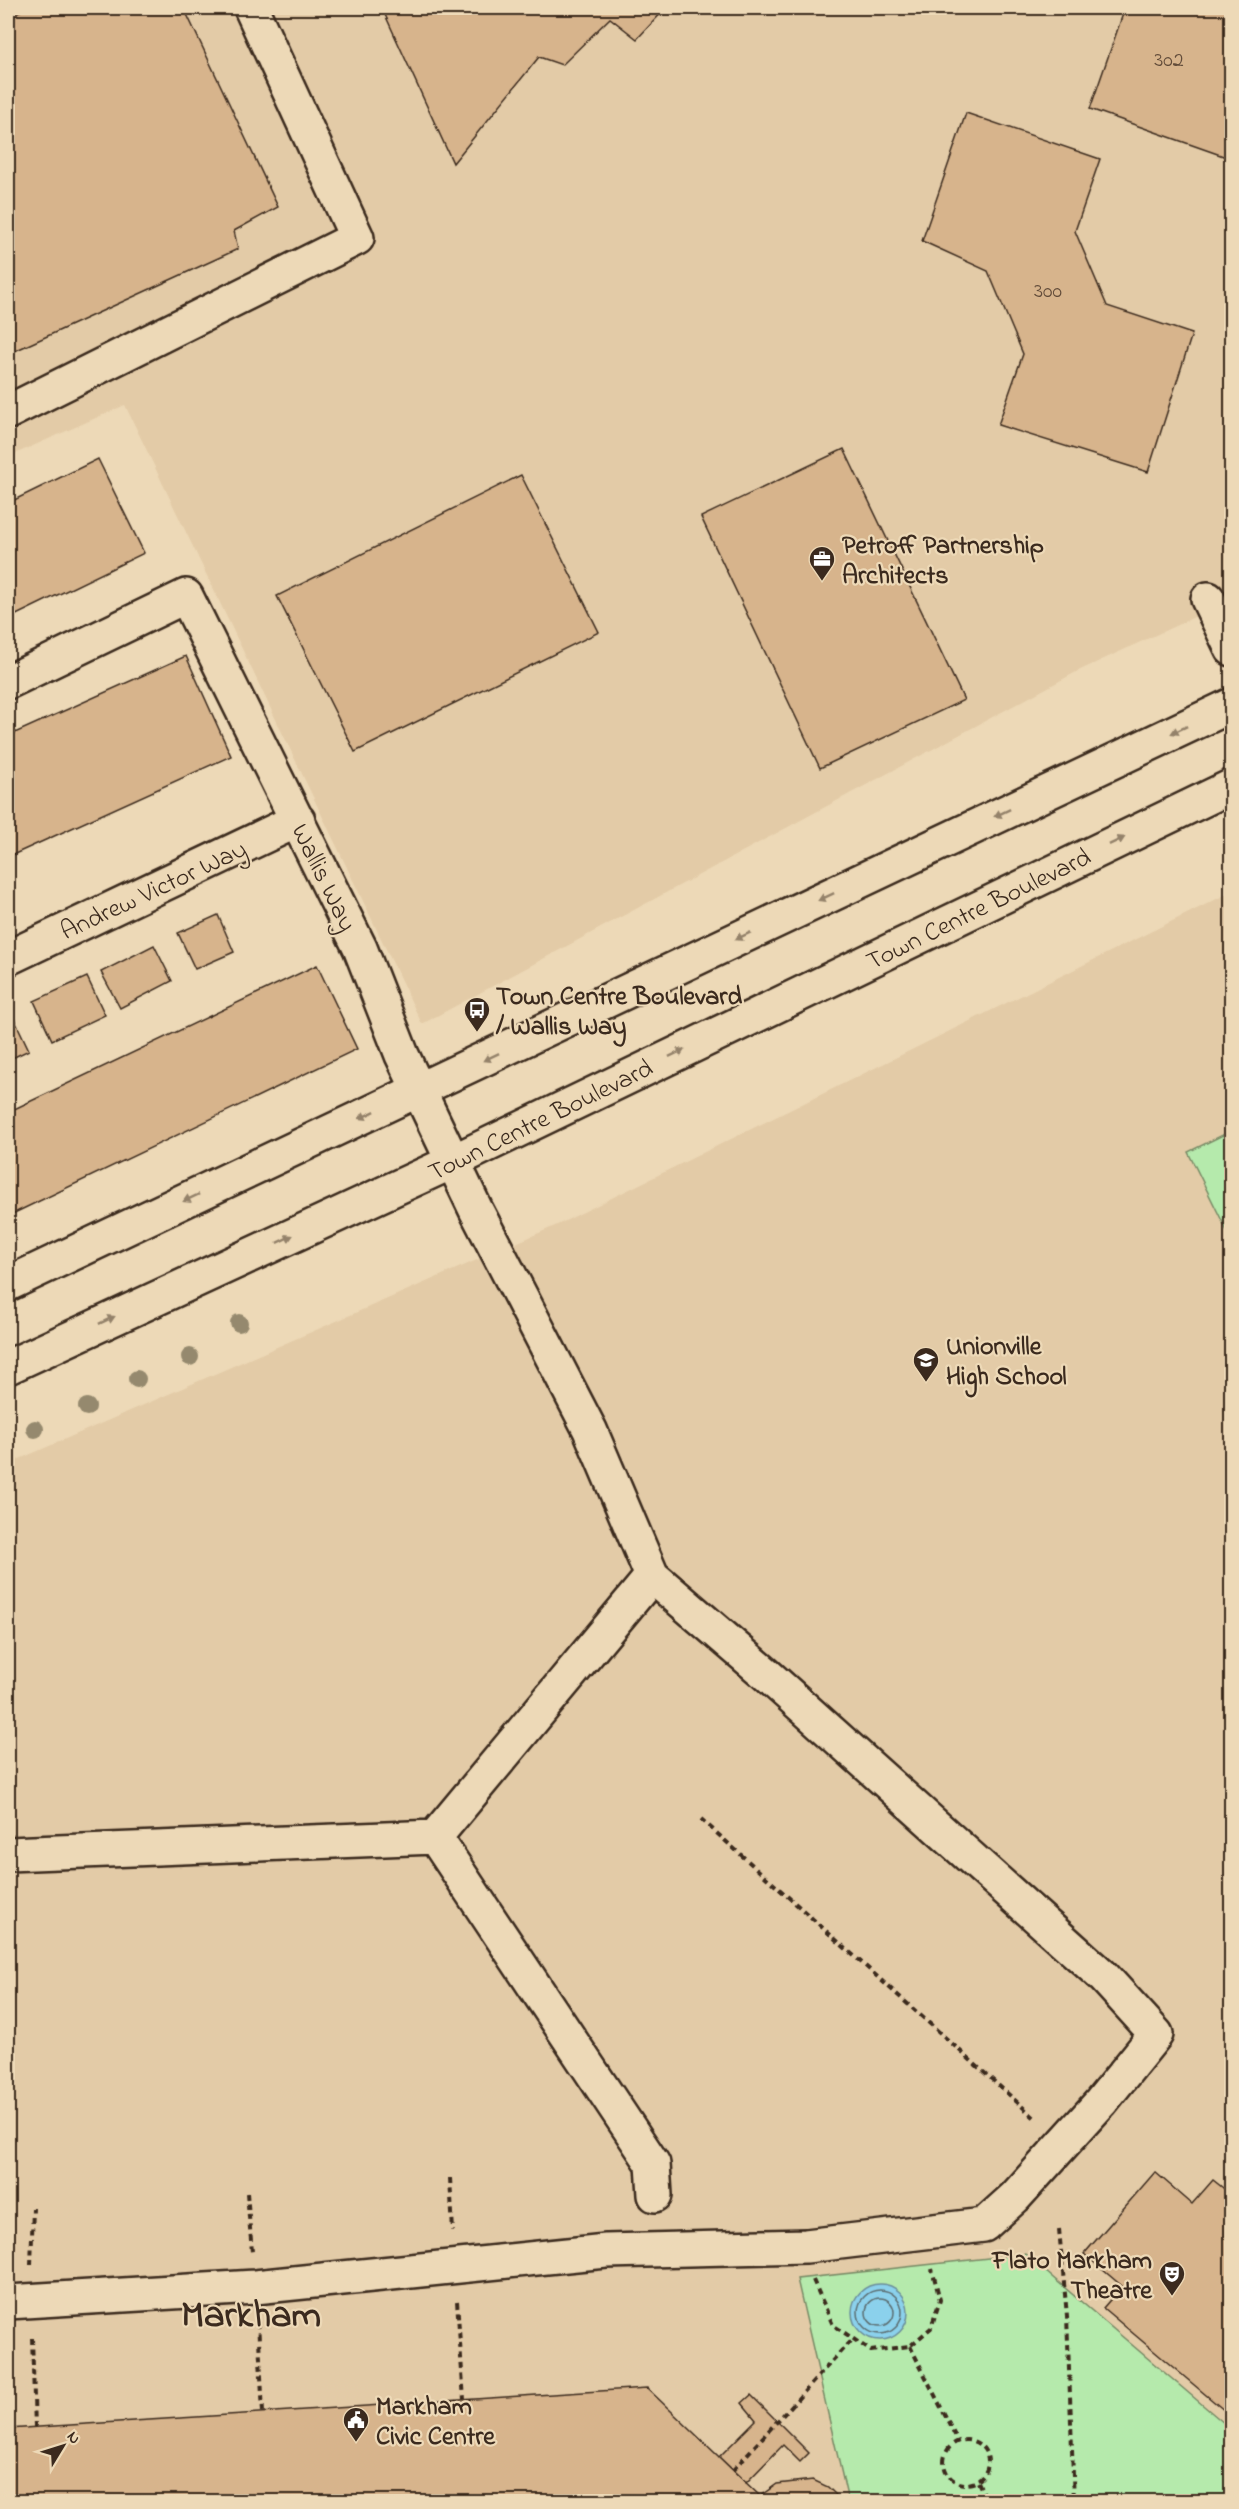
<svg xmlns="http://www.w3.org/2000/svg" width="1239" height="2509" font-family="'Indie Flower',sans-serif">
  <rect width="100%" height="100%" fill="#edd9b7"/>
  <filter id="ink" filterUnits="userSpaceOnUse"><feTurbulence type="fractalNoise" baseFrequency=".0167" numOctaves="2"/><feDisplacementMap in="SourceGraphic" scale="12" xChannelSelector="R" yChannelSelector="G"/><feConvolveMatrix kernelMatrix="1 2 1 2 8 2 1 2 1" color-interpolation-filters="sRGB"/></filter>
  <g filter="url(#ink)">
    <!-- built -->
    <path fill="#e3cba7" d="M 8,8 L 1231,8 L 1231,600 L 1078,671 L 422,1024 L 125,405 L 8,457 Z
      M 1231,892 L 1231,2429 L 1025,2254 L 797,2279 L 848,2501 L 8,2501 L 8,1464 L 555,1226 Z"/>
    <!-- green -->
    <path fill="#b5eaac" stroke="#788a65" stroke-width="1.5" d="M 1231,1131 L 1231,1239 L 1188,1152 Z
      M 1025,2254 L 1231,2429 L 1231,2501 L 848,2501 L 797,2279 Z"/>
    <!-- water -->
    <path fill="#8bd1ec" stroke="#6b8e9a" stroke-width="1.5" d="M852 2312a28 28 0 1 1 56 0a28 28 0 1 1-56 0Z"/>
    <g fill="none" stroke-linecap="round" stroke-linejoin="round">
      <!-- shore -->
      <path stroke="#5b6d70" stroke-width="1.5" d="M858 2312a22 22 0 1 1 44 0a22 22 0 1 1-44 0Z
        M866 2312a14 14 0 1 1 28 0a14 14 0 1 1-28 0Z"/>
    </g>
    <!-- building -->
    <path fill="#d7b48c" stroke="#3b2a1e" stroke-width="1.5" d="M 27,8 L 184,8 L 278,207 L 234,231 L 238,249 L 8,354 L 8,16 Z
      M 382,8 L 666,8 L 637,39 L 610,18 L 562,65 L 539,57 L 453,163 Z
      M 1125,8 L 1232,8 L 1232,150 L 1229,158 L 1090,109 Z
      M 966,113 L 1100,159 L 1075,231 L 1107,306 L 1192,334 L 1148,472 L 998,425 L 1023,354 L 988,271 L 922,241 Z
      M 844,449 L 964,700 L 820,768 L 701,517 Z
      M 98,459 L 144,553 L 8,619 L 8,503 Z
      M 521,475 L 599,632 L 355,752 L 277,596 Z
      M 186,656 L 231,756 L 8,857 L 8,736 Z
      M 218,915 L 234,952 L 195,969 L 178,933 Z
      M 154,945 L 172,981 L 120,1008 L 101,972 Z
      M 317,965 L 357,1049 L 8,1216 L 8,1112 Z
      M 87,977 L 105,1015 L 52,1040 L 34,1001 Z
      M 11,1012 L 29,1050 L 8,1060 L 8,1014 Z
      M 1155,2172 L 1192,2204 L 1213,2180 L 1232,2195 L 1232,2417 L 1103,2308 L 1122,2286 L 1084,2254 Z
      M 647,2388 L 760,2496 L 777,2484 L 813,2480 L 828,2487 L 843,2502 L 8,2502 L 8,2429 Z
      M 751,2395 L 809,2453 L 800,2462 L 783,2445 L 746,2483 L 719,2457 L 756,2420 L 742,2403 Z"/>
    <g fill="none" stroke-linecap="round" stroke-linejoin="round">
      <!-- minor casing -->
      <g stroke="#3b2a1e" stroke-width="38">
        <path id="minor" d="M 8,412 L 357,238 L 251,8
          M 1208,599 L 1232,649
          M 8,682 L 186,596 L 360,948 L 402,1055 L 476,1210 L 590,1430 L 652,1576 L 765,1673 L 1104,1977 L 1156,2034 L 1101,2102 L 1015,2197 L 984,2225 L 806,2246 L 606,2251 L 255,2287 L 8,2302
          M 8,958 L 298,820
          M 435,1837 L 653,2164 L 655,2195
          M 8,1854 L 435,1837 L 652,1576"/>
      </g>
      <!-- major casing -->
      <g stroke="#3b2a1e" stroke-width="38">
        <path id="major" d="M 8,1284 L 1232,705
          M 8,1367 L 454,1161 L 1232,786"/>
      </g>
      <!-- path -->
      <path stroke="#3b2a1e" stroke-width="4" stroke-dasharray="6 4.5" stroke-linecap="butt" d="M 701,1819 L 1035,2118
        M 450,2178 L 453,2231
        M 247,2193 L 252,2252
        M 1059,2229 L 1067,2316 L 1074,2502
        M 31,2265 L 33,2208
        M 813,2280 L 833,2325 L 871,2351 L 910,2346 L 931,2328 L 940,2300 L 932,2269
        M 457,2301 L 464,2400
        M 258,2322 L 263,2413
        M 32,2338 L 35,2427
        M 910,2346 L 958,2441
        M944 2462a22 22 0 1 1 44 0a22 22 0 1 1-44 0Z
        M 733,2470 L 853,2338
        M 978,2482 L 988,2502"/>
      <!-- minor -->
      <use href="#minor" stroke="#edd9b7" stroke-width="33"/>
      <!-- major -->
      <use href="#major" stroke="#edd9b7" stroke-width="33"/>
    </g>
    <!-- trees -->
    <g fill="#95896e">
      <circle cx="239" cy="1323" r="9"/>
      <circle cx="190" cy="1357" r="9"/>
      <circle cx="137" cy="1379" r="9"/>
      <circle cx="87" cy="1407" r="9"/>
      <circle cx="35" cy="1429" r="9"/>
    </g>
    <!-- one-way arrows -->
    <defs><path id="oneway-solid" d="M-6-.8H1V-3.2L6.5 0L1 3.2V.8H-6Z" transform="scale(1.5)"/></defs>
    <g fill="#94826a">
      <use href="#oneway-solid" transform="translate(1179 730) rotate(155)"/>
      <use href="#oneway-solid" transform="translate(1002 813) rotate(155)"/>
      <use href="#oneway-solid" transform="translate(1117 841) rotate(-26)"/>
      <use href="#oneway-solid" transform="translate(826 897) rotate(155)"/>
      <use href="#oneway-solid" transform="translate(743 936) rotate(154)"/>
      <use href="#oneway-solid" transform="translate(677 1053) rotate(-26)"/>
      <use href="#oneway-solid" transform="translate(491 1057) rotate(154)"/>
      <use href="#oneway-solid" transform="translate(367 1115) rotate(155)"/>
      <use href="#oneway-solid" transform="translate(191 1198) rotate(155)"/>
      <use href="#oneway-solid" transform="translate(285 1239) rotate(-25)"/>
      <use href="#oneway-solid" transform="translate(107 1320) rotate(-25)"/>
    </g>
  </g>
  <!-- icons -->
  <defs>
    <g id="office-pin" transform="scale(1.35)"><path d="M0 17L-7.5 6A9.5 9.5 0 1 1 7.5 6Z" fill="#3b2a1e" stroke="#edd9b7"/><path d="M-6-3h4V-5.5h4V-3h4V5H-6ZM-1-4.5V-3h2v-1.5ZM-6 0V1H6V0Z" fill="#fff"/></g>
    <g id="bus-pin" transform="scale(1.35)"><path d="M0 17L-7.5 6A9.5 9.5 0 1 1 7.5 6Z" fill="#3b2a1e" stroke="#edd9b7"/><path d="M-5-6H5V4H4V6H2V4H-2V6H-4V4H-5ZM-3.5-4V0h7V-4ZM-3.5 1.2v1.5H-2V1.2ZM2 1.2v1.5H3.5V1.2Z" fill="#fff"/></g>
    <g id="school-pin" transform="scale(1.35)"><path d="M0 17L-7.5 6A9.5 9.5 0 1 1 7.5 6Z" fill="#3b2a1e" stroke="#edd9b7"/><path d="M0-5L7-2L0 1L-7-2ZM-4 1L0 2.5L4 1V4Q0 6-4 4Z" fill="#fff"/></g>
    <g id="theatre-pin" transform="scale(1.35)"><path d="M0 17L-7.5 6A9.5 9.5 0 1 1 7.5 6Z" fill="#3b2a1e" stroke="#edd9b7"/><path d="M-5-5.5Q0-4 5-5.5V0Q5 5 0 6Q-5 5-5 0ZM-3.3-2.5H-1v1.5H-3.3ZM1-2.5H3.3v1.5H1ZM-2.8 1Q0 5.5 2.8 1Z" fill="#fff"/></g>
    <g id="civic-pin" transform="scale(1.35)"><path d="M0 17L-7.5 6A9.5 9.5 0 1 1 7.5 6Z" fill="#3b2a1e" stroke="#edd9b7"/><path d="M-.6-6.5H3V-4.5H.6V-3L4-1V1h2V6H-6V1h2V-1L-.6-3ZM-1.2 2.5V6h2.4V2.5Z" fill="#fff"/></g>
  </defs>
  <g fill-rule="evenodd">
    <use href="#office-pin" x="822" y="559"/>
    <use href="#bus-pin" x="477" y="1010"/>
    <use href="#school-pin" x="926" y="1360"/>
    <use href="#theatre-pin" x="1172" y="2274"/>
    <use href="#civic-pin" x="356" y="2420"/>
  </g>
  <g text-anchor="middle" stroke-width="4.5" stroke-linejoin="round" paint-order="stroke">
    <!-- number labels -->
    <g font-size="22" fill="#624c3a">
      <text x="1169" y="66">302</text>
      <text x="1048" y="297">300</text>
    </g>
    <!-- poi labels -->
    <g font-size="26" font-weight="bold" fill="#3b2a1e" stroke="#edd9b7" text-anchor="start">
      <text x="842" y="553">Petroff Partnership<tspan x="842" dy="30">Architects</tspan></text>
      <text x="496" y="1004">Town Centre Boulevard<tspan x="496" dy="30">/ Wallis Way</tspan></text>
      <text x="946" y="1354">Unionville<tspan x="946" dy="30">High School</tspan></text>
      <text x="1152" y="2268" text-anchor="end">Flato Markham<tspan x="1152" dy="30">Theatre</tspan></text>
      <text x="376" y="2414">Markham<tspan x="376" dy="30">Civic Centre</tspan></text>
    </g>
    <!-- street labels -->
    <g font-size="26" fill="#3b2a1e" stroke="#edd9b7">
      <text transform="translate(325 877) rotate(64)" y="9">Wallis Way</text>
      <text transform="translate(153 889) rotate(-25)" y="9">Andrew Victor Way</text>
      <text transform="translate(978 908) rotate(-26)" y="9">Town Centre Boulevard</text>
      <text transform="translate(540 1119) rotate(-26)" y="9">Town Centre Boulevard</text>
    </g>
    <!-- town labels -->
    <g font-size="38" font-weight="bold" fill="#3b2a1e" stroke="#edd9b7">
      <text x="251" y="2326">Markham</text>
    </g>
  </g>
  <!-- margin -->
  <rect width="1239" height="2509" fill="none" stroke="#edd9b7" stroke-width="30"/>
  <rect x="15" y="15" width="1209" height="2479" fill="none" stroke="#3b2a1e" stroke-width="2" filter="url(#ink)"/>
  <!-- north arrow -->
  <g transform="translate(63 2446) rotate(52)" stroke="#edd9b7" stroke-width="4.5" paint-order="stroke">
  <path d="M0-4.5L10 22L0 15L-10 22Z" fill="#3b2a1e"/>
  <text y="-9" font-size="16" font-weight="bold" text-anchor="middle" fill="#3b2a1e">N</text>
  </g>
</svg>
